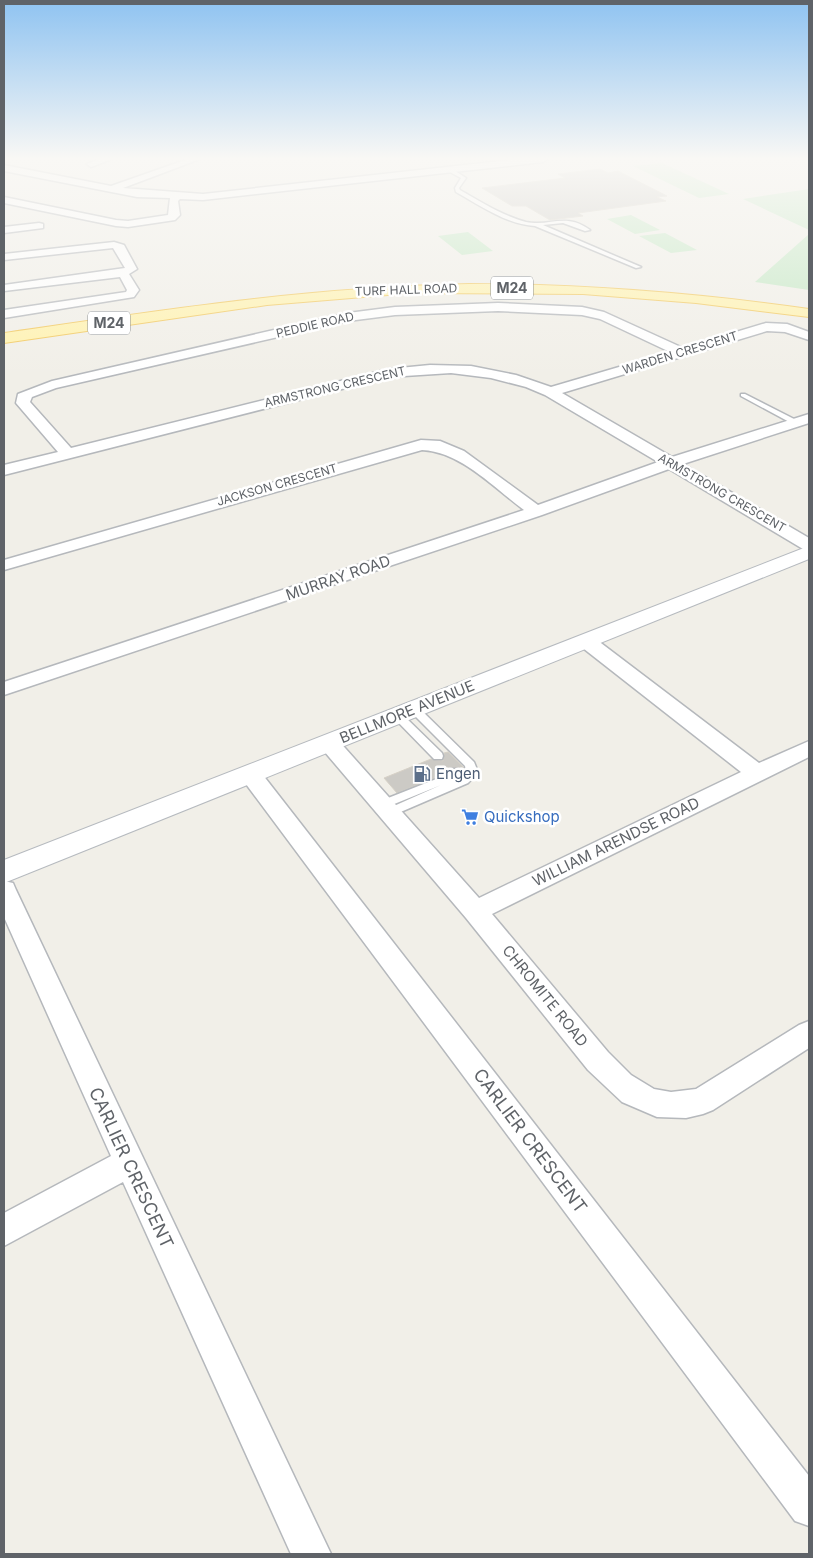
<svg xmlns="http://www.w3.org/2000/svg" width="813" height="1558" font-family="Inter,sans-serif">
  <rect width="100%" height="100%" fill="#f1efe8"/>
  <!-- green -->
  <path fill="#c5e8c5" d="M 662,163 L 729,194 L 699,198 L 633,166 Z
    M 809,189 L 809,230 L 743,199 Z
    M 631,215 L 660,230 L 635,234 L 607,219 Z
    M 468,232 L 493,251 L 462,255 L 438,236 Z
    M 665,233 L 697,250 L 671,253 L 639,236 Z
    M 809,234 L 809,290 L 755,282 Z"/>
  <!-- building -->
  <path fill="#cccac5" stroke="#d6d1c6" d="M 600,169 L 608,173 L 618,171 L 667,196 L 657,197 L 666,201 L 578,213 L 583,216 L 550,220 L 526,206 L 512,206 L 482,188 L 565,178 L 558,174 Z
    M 448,752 L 464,768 L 449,768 L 447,773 L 397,793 L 384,778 L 431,759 L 443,761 L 444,753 Z"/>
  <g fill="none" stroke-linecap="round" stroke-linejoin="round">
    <!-- lane casing -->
    <g stroke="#b5b8bc" stroke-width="3">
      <path id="lane" d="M 448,169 L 452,169 L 466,178 L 459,188 L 460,190 C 481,202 503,216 526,222 C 551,227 565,212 590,230 L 585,231 L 563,223 L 543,225 L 641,267 L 636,268 L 535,226 C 508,225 479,205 456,192 L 455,188 L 461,178 L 448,171 Z
        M 741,394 L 745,394 L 800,422 L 793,424 L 741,396 Z
        M 414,706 L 418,707 L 474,762 L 478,772 L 468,783 L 389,817 L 385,816 L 383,813 L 385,810 L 441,785 L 382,809 L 378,808 L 376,805 L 378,802 L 449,774 L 450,769 L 458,769 L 463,774 L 461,776 L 466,771 L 465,766 L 410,711 L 409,709 Z
        M 398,713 L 402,714 L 442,753 L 443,756 L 442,759 L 434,759 L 394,718 L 393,716 Z"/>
    </g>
    <!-- street casing -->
    <g stroke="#b5b8bc" stroke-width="3">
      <path id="street" d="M 99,159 L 112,159 L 91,167 L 87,164 Z
        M 188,159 L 200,159 L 123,188 L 203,194 L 520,159 L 547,159 L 543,162 L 203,200 L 180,199 L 178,201 L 180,215 L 175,220 L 128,227 L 116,226 L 4,203 L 4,197 L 116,220 L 128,221 L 168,215 L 170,198 L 137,197 L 4,171 L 4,165 L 111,186 Z
        M 39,223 L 43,224 L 43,228 L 4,233 L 4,227 Z
        M 114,242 L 124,245 L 137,269 L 129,274 L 139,290 L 134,297 L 4,318 L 4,310 L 126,292 L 127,290 L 120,277 L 4,291 L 4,285 L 125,268 L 113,248 L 4,260 L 4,254 Z
        M 498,303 L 582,307 L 604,312 L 683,348 L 766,323 L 787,324 L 809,332 L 809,340 L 785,332 L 767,331 L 562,393 L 672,457 L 809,414 L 809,423 L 683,464 L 809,538 L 809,550 L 803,549 L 669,469 L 542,515 L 4,695 L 4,682 L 524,510 C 493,487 461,452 422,450 L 4,570 L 4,560 L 421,440 L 440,441 L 464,451 L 538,505 L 658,462 L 545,395 L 526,387 L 491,378 L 451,373 L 389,377 L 4,475 L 4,465 L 58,452 L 16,403 L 18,394 L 52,381 L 348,313 L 395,307 ZM 498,311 L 582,315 L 600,319 L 670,352 L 551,387 L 516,375 L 471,366 L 430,365 L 389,369 L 71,448 L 30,402 L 32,397 L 56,388 L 348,321 L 395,315 Z
        M 586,635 L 593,637 L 759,763 L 809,741 L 809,757 L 492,914 L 608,1052 L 631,1075 L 654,1089 L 671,1092 L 696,1089 L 799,1025 L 809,1021 L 809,1048 L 713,1110 L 703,1114 L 686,1118 L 657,1117 L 622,1102 L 588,1070 L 466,918 L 318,744 L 321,739 L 329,737 L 337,739 L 479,898 L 741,772 L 579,645 L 576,641 L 579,637 Z
        M 251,767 L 259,770 L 809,1476 L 809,1526 L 795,1521 L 243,780 L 240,775 L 243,770 Z
        M 4,881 L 13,883 L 16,890 L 331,1554 L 291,1554 L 123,1182 L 4,1246 L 4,1213 L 111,1156 L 4,917 Z"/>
    </g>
    <!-- secondary casing -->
    <g stroke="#b6babf" stroke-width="2">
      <path id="secondary" d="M 809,546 L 809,559 L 4,883 L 4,860 Z"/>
    </g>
    <!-- primary casing -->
    <g stroke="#f2c960" stroke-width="2">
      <path id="primary" d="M 469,284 C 583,284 696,293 809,309 L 809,317 L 696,303 L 583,294 L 412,293 L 267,305 L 4,343 L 4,333 C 161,310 310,287 469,284 Z"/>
    </g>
    <!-- lane -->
    <use href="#lane" fill="#fff" fill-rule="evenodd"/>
    <!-- street -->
    <use href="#street" fill="#fff" fill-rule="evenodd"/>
    <!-- secondary -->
    <use href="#secondary" fill="#fff" fill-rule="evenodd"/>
    <!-- primary -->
    <use href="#primary" fill="#fff2af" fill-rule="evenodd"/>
  </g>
  <!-- sky -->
  <linearGradient id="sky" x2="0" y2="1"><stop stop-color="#8fc3f1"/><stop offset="0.42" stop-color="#f9f8f5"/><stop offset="1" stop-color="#f9f8f5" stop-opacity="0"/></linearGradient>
  <rect width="813" height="377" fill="url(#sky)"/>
  <!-- icons -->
  <defs>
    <g id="fuel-bare" transform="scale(1.35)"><path d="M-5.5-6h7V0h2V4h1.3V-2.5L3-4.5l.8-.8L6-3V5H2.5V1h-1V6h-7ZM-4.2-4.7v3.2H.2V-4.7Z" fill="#5c6f8a" stroke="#fff" stroke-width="2.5" paint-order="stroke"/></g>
    <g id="supermarket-bare" transform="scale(1.35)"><path d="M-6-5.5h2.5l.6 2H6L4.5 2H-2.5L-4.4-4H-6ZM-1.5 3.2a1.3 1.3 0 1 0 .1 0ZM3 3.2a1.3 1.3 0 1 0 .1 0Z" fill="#3f7fe0" stroke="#fff" stroke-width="2.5" paint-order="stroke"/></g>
  </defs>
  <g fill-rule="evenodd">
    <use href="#fuel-bare" x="422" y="774"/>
    <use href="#supermarket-bare" x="470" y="817"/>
  </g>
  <g text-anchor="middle" stroke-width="5" stroke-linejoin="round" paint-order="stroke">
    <!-- far-street labels -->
    <g font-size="12" fill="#5f6368" stroke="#fff">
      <text transform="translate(406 290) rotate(-2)" y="4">TURF HALL ROAD</text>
      <text transform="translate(315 325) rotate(-13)" y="4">PEDDIE ROAD</text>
      <text transform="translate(680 353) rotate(-17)" y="4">WARDEN CRESCENT</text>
      <text transform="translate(335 387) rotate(-13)" y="4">ARMSTRONG CRESCENT</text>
      <text transform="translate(277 485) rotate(-16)" y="4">JACKSON CRESCENT</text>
      <text transform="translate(722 493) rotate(30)" y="4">ARMSTRONG CRESCENT</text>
    </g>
    <!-- shield labels -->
    <g fill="#fff" stroke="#8f9295" stroke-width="1">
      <rect x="491" y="276.5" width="42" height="23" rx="4"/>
      <rect x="88" y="311.5" width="42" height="23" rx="4"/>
    </g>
    <g font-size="14" font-weight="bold" fill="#5f6368">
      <text x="512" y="293">M24</text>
      <text x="109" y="328">M24</text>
    </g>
    <!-- street labels -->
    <g font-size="15" fill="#5f6368" stroke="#fff">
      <text transform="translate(338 578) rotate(-19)" y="5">MURRAY ROAD</text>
      <text transform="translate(407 712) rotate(-22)" y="5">BELLMORE AVENUE</text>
      <text transform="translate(616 842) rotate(-26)" y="5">WILLIAM ARENDSE ROAD</text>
      <text transform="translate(545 996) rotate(51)" y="5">CHROMITE ROAD</text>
    </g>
    <!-- service labels -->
    <g font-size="15" fill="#4e5e75" stroke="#fff" text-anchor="start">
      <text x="436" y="779">Engen</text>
    </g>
    <!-- shop labels -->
    <g font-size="15" fill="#366cbe" stroke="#fff" text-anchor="start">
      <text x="484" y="822">Quickshop</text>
    </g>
    <!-- near-street labels -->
    <g font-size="18" fill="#5f6368" stroke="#fff">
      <text transform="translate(530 1141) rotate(53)" y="6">CARLIER CRESCENT</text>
      <text transform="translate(131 1168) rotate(65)" y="6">CARLIER CRESCENT</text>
    </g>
  </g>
  <!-- border -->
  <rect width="813" height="1558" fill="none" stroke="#5f6368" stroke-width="10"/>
</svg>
